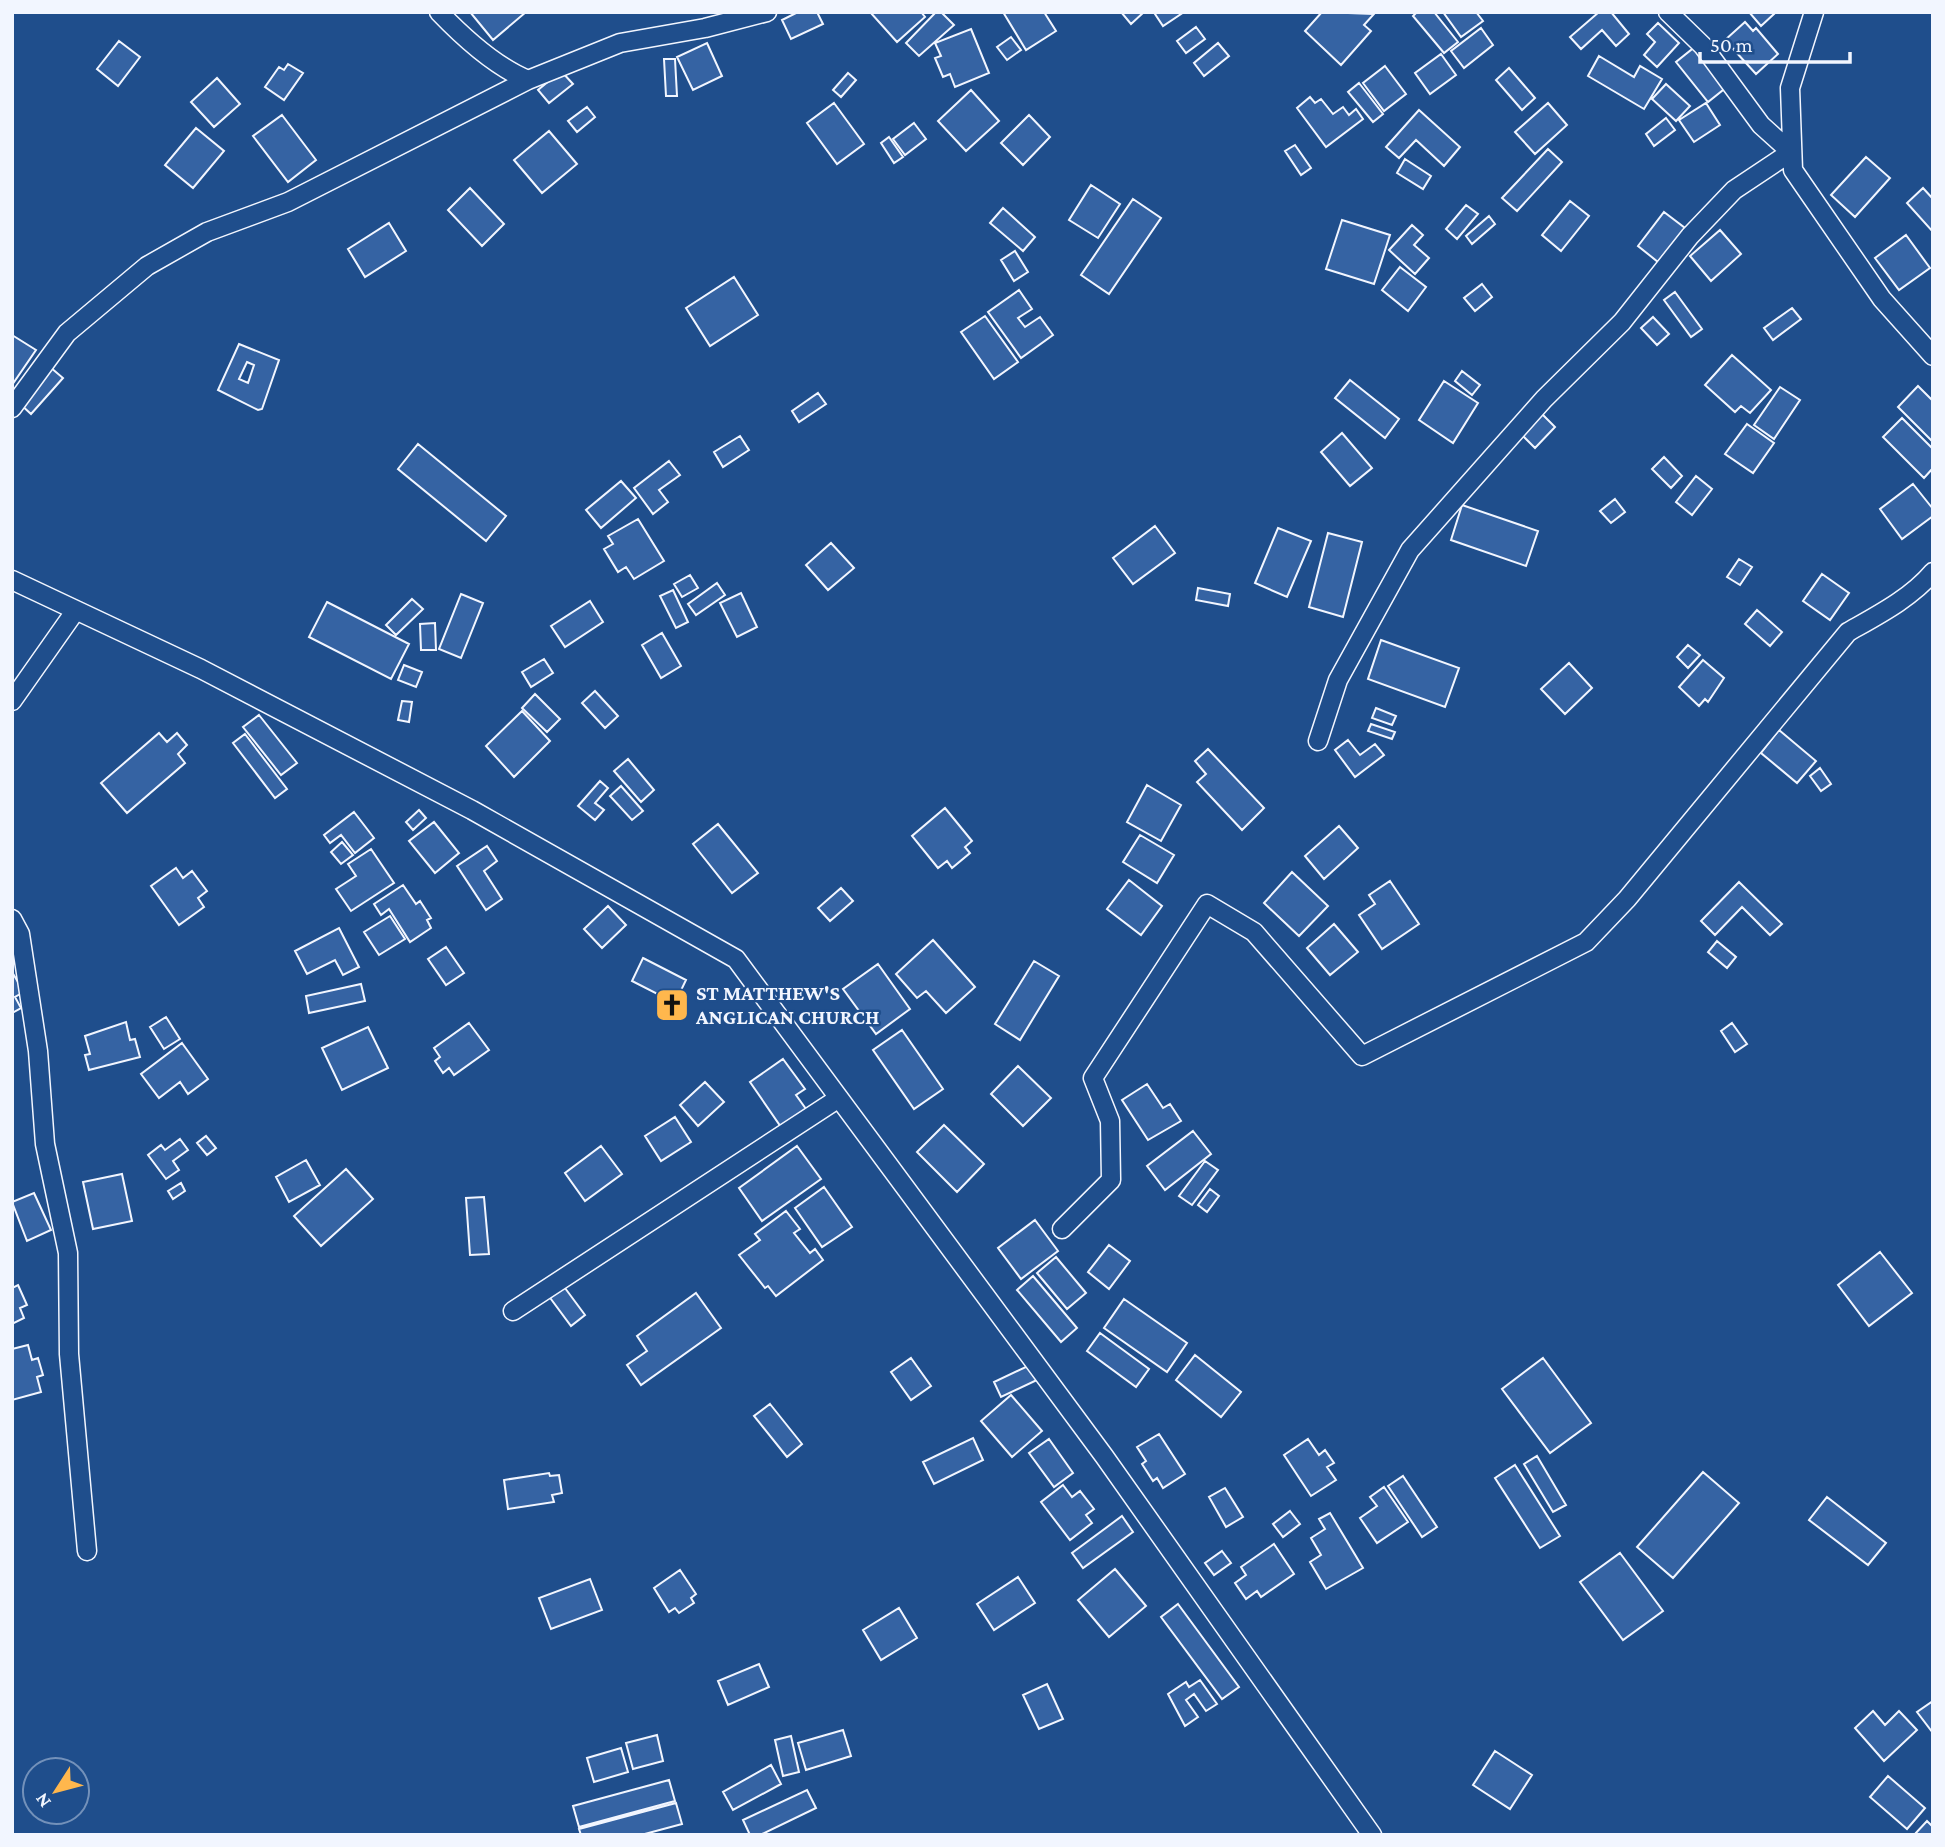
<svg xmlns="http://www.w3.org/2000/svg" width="1945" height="1847" font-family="'Crimson Pro',serif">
  <rect width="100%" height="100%" fill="#1f4e8c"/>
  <!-- building -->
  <path fill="#3563a3" stroke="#f2f6ff" stroke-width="2" fill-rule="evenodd" d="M 470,12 L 526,12 L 493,40 Z
    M 798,12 L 817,12 L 823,24 L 791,39 L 782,20 Z
    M 870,12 L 921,12 L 925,17 L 897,42 Z
    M 936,12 L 941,12 L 954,25 L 919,56 L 906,43 Z
    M 1003,12 L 1044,12 L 1056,31 L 1026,50 Z
    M 1121,12 L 1144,12 L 1131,24 Z
    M 1158,12 L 1184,12 L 1163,26 L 1155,14 Z
    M 1322,12 L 1374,14 L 1364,25 L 1371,31 L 1341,65 L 1305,31 Z
    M 1417,12 L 1434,12 L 1458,42 L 1444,53 L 1413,16 Z
    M 1443,12 L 1476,12 L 1483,21 L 1461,37 Z
    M 1599,12 L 1611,12 L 1629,34 L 1616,46 L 1602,30 L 1581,49 L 1570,37 Z
    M 1749,12 L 1775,12 L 1775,13 L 1761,26 Z
    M 1745,22 L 1753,31 L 1756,28 L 1778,54 L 1756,74 L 1725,40 Z
    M 1658,23 L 1679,43 L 1657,67 L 1644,55 L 1655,42 L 1647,34 Z
    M 1196,27 L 1205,39 L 1186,53 L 1177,41 Z
    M 1481,28 L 1493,45 L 1464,68 L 1451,51 Z
    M 971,29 L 989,73 L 955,87 L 950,74 L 943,77 L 935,58 L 941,56 L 935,43 Z
    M 1011,37 L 1021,50 L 1007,60 L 997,47 Z
    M 119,41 L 140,57 L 118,86 L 97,69 Z
    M 707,43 L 722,76 L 693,90 L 677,57 Z
    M 1218,43 L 1229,56 L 1204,76 L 1194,63 Z
    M 1696,46 L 1728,86 L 1708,102 L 1676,62 Z
    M 1441,54 L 1456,75 L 1430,94 L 1415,73 Z
    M 1599,56 L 1634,77 L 1640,66 L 1662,79 L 1644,109 L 1588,76 Z
    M 664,59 L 675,59 L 677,96 L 666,96 Z
    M 288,64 L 303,73 L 284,100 L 265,87 L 279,67 L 284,70 Z
    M 1385,66 L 1406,94 L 1384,111 L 1363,83 Z
    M 1509,68 L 1535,98 L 1522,110 L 1496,80 Z
    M 561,71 L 573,84 L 549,103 L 538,90 Z
    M 848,73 L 856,80 L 841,97 L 833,90 Z
    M 217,78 L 240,104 L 214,127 L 191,102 Z
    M 1359,83 L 1383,114 L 1373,122 L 1348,92 Z
    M 1666,84 L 1690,106 L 1676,121 L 1652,99 Z
    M 971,90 L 999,121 L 966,151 L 938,121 Z
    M 1310,97 L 1315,103 L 1321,99 L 1333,114 L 1343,107 L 1349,115 L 1356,109 L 1363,119 L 1326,147 L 1297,108 Z
    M 834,103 L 864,144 L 837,164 L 807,123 Z
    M 1548,103 L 1567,125 L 1535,154 L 1515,132 Z
    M 1706,103 L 1720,125 L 1694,142 L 1679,120 Z
    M 587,107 L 595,117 L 577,132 L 568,121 Z
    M 1419,110 L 1460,147 L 1444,166 L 1416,140 L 1399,158 L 1386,147 Z
    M 282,115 L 316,160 L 288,182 L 253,136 Z
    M 1029,115 L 1050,137 L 1023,165 L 1001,143 Z
    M 1666,118 L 1675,130 L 1654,146 L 1646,134 Z
    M 914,123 L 926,139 L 905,155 L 893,139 Z
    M 196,128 L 224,151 L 193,188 L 165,165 Z
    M 549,131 L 577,164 L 542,193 L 514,160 Z
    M 889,137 L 903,157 L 894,163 L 881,143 Z
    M 1295,145 L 1311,168 L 1301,175 L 1285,151 Z
    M 1548,149 L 1562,162 L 1517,211 L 1502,198 Z
    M 1866,157 L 1890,178 L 1855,217 L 1831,195 Z
    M 1405,159 L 1431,176 L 1423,189 L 1397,173 Z
    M 1091,185 L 1120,204 L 1098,238 L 1069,220 Z
    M 470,188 L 504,224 L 482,246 L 448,210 Z
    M 1923,188 L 1933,199 L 1933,232 L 1907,203 Z
    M 1133,199 L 1161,218 L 1109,294 L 1081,275 Z
    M 1570,201 L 1589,216 L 1561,251 L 1542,235 Z
    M 1466,205 L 1478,214 L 1457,239 L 1446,229 Z
    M 1003,208 L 1035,237 L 1023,251 L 990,223 Z
    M 1664,212 L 1685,228 L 1658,262 L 1638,246 Z
    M 1489,216 L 1495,224 L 1472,244 L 1466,236 Z
    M 1342,220 L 1390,235 L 1374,284 L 1326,269 Z
    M 389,223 L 406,251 L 365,277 L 348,249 Z
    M 1412,225 L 1423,235 L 1414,245 L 1429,258 L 1415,274 L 1389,250 Z
    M 1720,230 L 1741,254 L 1711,281 L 1690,256 Z
    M 1906,235 L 1930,268 L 1899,290 L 1875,258 Z
    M 1015,251 L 1028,272 L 1014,281 L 1001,260 Z
    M 1400,267 L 1426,287 L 1408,311 L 1382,290 Z
    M 734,277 L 758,315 L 710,346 L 686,308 Z
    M 1482,284 L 1492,297 L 1475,311 L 1464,298 Z
    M 1019,290 L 1032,309 L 1018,318 L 1025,327 L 1040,317 L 1053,335 L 1021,358 L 988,312 Z
    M 1675,292 L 1702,329 L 1691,337 L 1664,300 Z
    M 1792,308 L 1801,319 L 1773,340 L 1764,328 Z
    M 985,316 L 1018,362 L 994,379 L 961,332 Z
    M 1653,317 L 1669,334 L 1657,345 L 1641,328 Z
    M 12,335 L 36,350 L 12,385 Z
    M 239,344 L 279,360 L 262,409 L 258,410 L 218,390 ZM 247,362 L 254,365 L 248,383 L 239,379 Z
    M 1732,355 L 1771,390 L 1750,413 L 1741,406 L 1735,412 L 1705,385 Z
    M 50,367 L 63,378 L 31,414 L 19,403 Z
    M 1462,371 L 1480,385 L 1472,395 L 1455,381 Z
    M 1350,380 L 1399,419 L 1385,438 L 1335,398 Z
    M 1444,381 L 1478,403 L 1453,443 L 1419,420 Z
    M 1918,386 L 1933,401 L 1933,442 L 1898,407 Z
    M 1780,387 L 1800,400 L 1774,439 L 1754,425 Z
    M 818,393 L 826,404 L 799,422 L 792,411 Z
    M 1541,413 L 1555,427 L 1535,448 L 1521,434 Z
    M 1902,418 L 1933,449 L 1933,468 L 1924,478 L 1883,437 Z
    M 1747,424 L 1774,443 L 1753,473 L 1725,454 Z
    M 1342,433 L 1372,468 L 1350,486 L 1321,452 Z
    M 740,436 L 749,450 L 723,467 L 714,452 Z
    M 418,444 L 506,516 L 486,541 L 398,469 Z
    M 1664,457 L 1682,476 L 1671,488 L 1652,469 Z
    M 669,461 L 680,475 L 659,490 L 668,502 L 653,514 L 634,488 Z
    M 1696,476 L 1712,489 L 1692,515 L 1676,502 Z
    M 621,481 L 636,498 L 601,528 L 586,510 Z
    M 1913,484 L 1933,509 L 1933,516 L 1902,539 L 1880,509 Z
    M 1615,499 L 1625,512 L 1611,523 L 1600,511 Z
    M 1462,505 L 1538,531 L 1526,566 L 1451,540 Z
    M 638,519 L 664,561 L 634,579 L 626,567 L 618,572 L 604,549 L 613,544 L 608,536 Z
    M 1155,526 L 1175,553 L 1133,584 L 1113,558 Z
    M 1278,528 L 1311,541 L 1287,597 L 1255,583 Z
    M 1328,533 L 1362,542 L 1343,617 L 1309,607 Z
    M 831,543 L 854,568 L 828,590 L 806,565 Z
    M 1739,559 L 1752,567 L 1740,585 L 1727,577 Z
    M 1822,574 L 1849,593 L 1830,620 L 1803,601 Z
    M 690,575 L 698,588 L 682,597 L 674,584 Z
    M 717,583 L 725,595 L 696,615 L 688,604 Z
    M 1198,588 L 1230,594 L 1228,606 L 1196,600 Z
    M 673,590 L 688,622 L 676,628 L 660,596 Z
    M 741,593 L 757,627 L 737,637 L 720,603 Z
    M 461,594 L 483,603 L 461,658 L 439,649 Z
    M 412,599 L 423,609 L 396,635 L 386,625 Z
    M 590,601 L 603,622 L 565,647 L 551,626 Z
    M 327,602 L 409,644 L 391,679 L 309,637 Z
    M 1757,610 L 1782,632 L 1770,646 L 1745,624 Z
    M 435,623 L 436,650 L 421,650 L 420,624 Z
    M 662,633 L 681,666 L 661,678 L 642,645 Z
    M 1381,640 L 1459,668 L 1445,707 L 1368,679 Z
    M 1688,645 L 1700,655 L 1688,668 L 1677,657 Z
    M 544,659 L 553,673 L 531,687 L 522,672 Z
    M 1703,660 L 1724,678 L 1708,702 L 1705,699 L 1699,706 L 1679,687 Z
    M 1569,663 L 1592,688 L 1565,714 L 1541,689 Z
    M 404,665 L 422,672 L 416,687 L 398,680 Z
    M 595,691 L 618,716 L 605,728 L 582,703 Z
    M 535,694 L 560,719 L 547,732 L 522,708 Z
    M 402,701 L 412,702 L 409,722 L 398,720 Z
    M 1376,708 L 1396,716 L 1392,725 L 1372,718 Z
    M 522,711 L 550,741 L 514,777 L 486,746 Z
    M 259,715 L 297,763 L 281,775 L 243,727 Z
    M 1371,724 L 1395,732 L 1392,739 L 1368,731 Z
    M 1779,730 L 1816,761 L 1797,783 L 1761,753 Z
    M 159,733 L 167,742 L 177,733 L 187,745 L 178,754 L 185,763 L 127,813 L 101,783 Z
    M 245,734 L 287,789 L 275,798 L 233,743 Z
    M 1348,740 L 1360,755 L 1375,744 L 1384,755 L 1355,777 L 1335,750 Z
    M 1208,749 L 1264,808 L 1242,830 L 1197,782 L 1206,774 L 1195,761 Z
    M 628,759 L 654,790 L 641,802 L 614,771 Z
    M 1820,768 L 1831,784 L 1821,791 L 1810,776 Z
    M 600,781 L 608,788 L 595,803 L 604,810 L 595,820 L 578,806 Z
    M 1147,785 L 1181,805 L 1161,841 L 1127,822 Z
    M 621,786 L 643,811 L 632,820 L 610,796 Z
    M 945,808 L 972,841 L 965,847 L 970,853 L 952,868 L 947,861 L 938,868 L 912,836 Z
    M 419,810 L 426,818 L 413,830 L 406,822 Z
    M 354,812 L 374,838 L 355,853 L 341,835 L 330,843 L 324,835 Z
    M 434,822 L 459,853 L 435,873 L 409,841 Z
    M 718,824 L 758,873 L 732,893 L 693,844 Z
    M 1339,826 L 1358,848 L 1324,879 L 1305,856 Z
    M 1140,835 L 1174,855 L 1157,883 L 1123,862 Z
    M 342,842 L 353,855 L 341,864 L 331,852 Z
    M 487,846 L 497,861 L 484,871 L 502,899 L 486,910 L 457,866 Z
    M 371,849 L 394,883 L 351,911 L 336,889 L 356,876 L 348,864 Z
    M 176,868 L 183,878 L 192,871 L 207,891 L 198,898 L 204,907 L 179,925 L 151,886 Z
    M 1292,872 L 1328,906 L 1299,936 L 1264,903 Z
    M 1129,880 L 1162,906 L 1141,935 L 1107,909 Z
    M 1390,881 L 1419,924 L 1382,949 L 1359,915 L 1375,904 L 1369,895 Z
    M 1739,882 L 1782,924 L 1770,935 L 1742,907 L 1715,935 L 1701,921 Z
    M 403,885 L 416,904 L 420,901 L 431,918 L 427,920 L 431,928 L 410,942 L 389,909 L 381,915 L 374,904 Z
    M 841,888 L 853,901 L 830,921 L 818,908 Z
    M 608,906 L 626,925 L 602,948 L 584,929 Z
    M 390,916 L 405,939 L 379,955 L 364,932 Z
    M 1334,924 L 1358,952 L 1330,975 L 1307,948 Z
    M 339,928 L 359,967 L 343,975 L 335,960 L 307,974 L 295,951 Z
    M 933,940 L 975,987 L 946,1013 L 926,991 L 917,998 L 896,974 Z
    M 1717,941 L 1736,957 L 1727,968 L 1708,952 Z
    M 446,947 L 464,973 L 446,985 L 428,959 Z
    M 643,958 L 686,980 L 675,1003 L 632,981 Z
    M 1034,961 L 1059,976 L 1020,1040 L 995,1024 Z
    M 878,964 L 910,1009 L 876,1034 L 843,989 Z
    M 12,972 L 24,992 L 15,997 L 21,1008 L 12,1013 Z
    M 361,984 L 365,1001 L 309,1013 L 306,996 Z
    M 166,1017 L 180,1039 L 164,1049 L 150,1027 Z
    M 126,1022 L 130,1040 L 135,1039 L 140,1057 L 89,1070 L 85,1055 L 90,1054 L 85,1036 Z
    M 469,1023 L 489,1050 L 454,1075 L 449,1068 L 443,1073 L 435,1061 L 440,1057 L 434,1048 Z
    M 1732,1023 L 1747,1044 L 1735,1052 L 1721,1031 Z
    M 368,1027 L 388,1068 L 342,1090 L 322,1048 Z
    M 902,1030 L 943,1089 L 914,1109 L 873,1050 Z
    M 182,1043 L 208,1079 L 188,1094 L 180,1082 L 159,1098 L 141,1074 Z
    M 783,1059 L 805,1089 L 796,1095 L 806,1109 L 781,1127 L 750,1082 Z
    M 1018,1066 L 1051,1098 L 1023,1126 L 991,1094 Z
    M 705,1082 L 724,1102 L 698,1126 L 680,1105 Z
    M 1147,1084 L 1163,1108 L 1170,1104 L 1181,1121 L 1148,1140 L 1122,1100 Z
    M 675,1117 L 691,1142 L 661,1161 L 645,1136 Z
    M 944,1125 L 984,1164 L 957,1192 L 917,1152 Z
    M 1193,1131 L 1211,1154 L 1165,1190 L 1147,1166 Z
    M 206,1136 L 216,1148 L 207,1155 L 197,1143 Z
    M 180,1139 L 188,1150 L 173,1161 L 179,1170 L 166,1179 L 148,1155 L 161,1145 L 165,1150 Z
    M 601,1146 L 622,1174 L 585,1201 L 565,1173 Z
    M 797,1146 L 821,1179 L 762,1221 L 739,1188 Z
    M 306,1160 L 320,1185 L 289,1202 L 276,1177 Z
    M 1205,1161 L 1218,1170 L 1192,1205 L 1179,1196 Z
    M 346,1169 L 373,1199 L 321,1246 L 294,1216 Z
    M 122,1174 L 132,1221 L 93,1229 L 83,1182 Z
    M 181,1183 L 185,1191 L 173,1199 L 168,1191 Z
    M 824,1187 L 852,1227 L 822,1247 L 795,1208 Z
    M 1210,1189 L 1219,1196 L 1207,1212 L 1198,1205 Z
    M 34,1193 L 51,1230 L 27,1241 L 12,1202 Z
    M 484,1197 L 489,1254 L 470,1255 L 466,1198 Z
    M 786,1211 L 800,1229 L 794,1233 L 810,1253 L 815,1249 L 823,1260 L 776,1296 L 768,1286 L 765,1288 L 739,1255 L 760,1240 L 755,1234 Z
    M 1035,1220 L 1058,1251 L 1021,1279 L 998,1248 Z
    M 1109,1245 L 1130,1261 L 1109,1289 L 1088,1272 Z
    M 1880,1252 L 1912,1293 L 1869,1326 L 1838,1285 Z
    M 1056,1257 L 1086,1293 L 1067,1309 L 1037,1273 Z
    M 1033,1276 L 1077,1328 L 1061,1342 L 1017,1290 Z
    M 562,1284 L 585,1315 L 571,1326 L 548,1295 Z
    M 18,1285 L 27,1305 L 20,1308 L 24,1318 L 12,1324 L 12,1288 Z
    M 696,1293 L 721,1328 L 641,1385 L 627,1365 L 647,1351 L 637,1336 Z
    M 1124,1299 L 1187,1343 L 1167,1372 L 1104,1328 Z
    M 1100,1333 L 1149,1369 L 1136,1387 L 1087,1351 Z
    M 28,1345 L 32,1360 L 38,1358 L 43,1375 L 37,1377 L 41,1392 L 12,1400 L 12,1349 Z
    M 1195,1355 L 1241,1392 L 1221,1417 L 1176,1380 Z
    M 911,1358 L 931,1386 L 911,1400 L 891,1372 Z
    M 1543,1358 L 1591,1423 L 1550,1453 L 1502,1389 Z
    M 1030,1365 L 1037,1380 L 1001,1397 L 994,1382 Z
    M 1011,1395 L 1042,1431 L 1012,1457 L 981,1421 Z
    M 770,1404 L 802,1444 L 787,1457 L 754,1416 Z
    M 1159,1434 L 1185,1474 L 1163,1488 L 1157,1478 L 1153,1481 L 1142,1464 L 1146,1461 L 1137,1447 Z
    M 973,1438 L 983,1460 L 934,1484 L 923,1462 Z
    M 1049,1439 L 1073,1473 L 1054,1487 L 1029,1453 Z
    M 1308,1439 L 1319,1455 L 1325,1450 L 1334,1463 L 1327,1467 L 1336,1480 L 1311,1496 L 1284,1455 Z
    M 1537,1456 L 1566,1505 L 1553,1512 L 1524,1464 Z
    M 1515,1465 L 1560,1536 L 1540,1548 L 1495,1478 Z
    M 1703,1472 L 1739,1503 L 1673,1578 L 1637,1547 Z
    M 549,1473 L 550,1476 L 559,1475 L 562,1493 L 552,1495 L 554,1502 L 508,1509 L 504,1480 Z
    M 1403,1476 L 1437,1527 L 1422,1537 L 1388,1486 Z
    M 1063,1485 L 1072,1497 L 1080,1491 L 1094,1509 L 1086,1515 L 1092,1523 L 1070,1540 L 1041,1502 Z
    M 1384,1487 L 1408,1522 L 1377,1543 L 1360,1518 L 1377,1506 L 1370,1497 Z
    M 1225,1488 L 1243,1517 L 1226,1527 L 1209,1497 Z
    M 1827,1497 L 1886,1543 L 1868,1565 L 1809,1520 Z
    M 1290,1511 L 1300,1524 L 1283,1537 L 1273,1524 Z
    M 1330,1513 L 1363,1568 L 1326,1589 L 1310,1562 L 1321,1555 L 1311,1538 L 1325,1529 L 1319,1519 Z
    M 1122,1516 L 1133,1532 L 1083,1568 L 1072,1553 Z
    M 1274,1544 L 1294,1574 L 1261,1597 L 1257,1591 L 1246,1599 L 1235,1583 L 1246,1575 L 1241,1567 Z
    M 1222,1551 L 1231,1563 L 1214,1575 L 1205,1563 Z
    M 1620,1553 L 1663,1611 L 1623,1640 L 1580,1582 Z
    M 1115,1569 L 1146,1606 L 1109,1637 L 1078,1600 Z
    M 680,1570 L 696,1594 L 691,1598 L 694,1603 L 679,1613 L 675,1608 L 669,1612 L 654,1588 Z
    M 1018,1577 L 1035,1603 L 994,1630 L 977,1604 Z
    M 590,1579 L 602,1610 L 551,1629 L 539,1598 Z
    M 1178,1604 L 1239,1687 L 1222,1699 L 1161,1617 Z
    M 899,1608 L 917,1638 L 881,1660 L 863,1630 Z
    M 759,1664 L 769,1687 L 728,1705 L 718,1681 Z
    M 1200,1680 L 1217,1704 L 1206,1711 L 1194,1694 L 1186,1700 L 1198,1717 L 1185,1726 L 1168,1694 L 1186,1682 L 1189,1687 Z
    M 1047,1684 L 1063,1719 L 1039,1729 L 1023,1695 Z
    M 1933,1701 L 1933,1733 L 1917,1712 Z
    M 1873,1711 L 1885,1725 L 1899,1711 L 1917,1730 L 1884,1761 L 1855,1728 Z
    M 843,1730 L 851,1756 L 806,1770 L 798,1743 Z
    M 657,1735 L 663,1761 L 633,1769 L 626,1743 Z
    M 791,1736 L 799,1772 L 783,1776 L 775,1740 Z
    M 621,1748 L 628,1772 L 594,1782 L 587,1758 Z
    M 1495,1751 L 1532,1775 L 1510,1809 L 1473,1785 Z
    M 771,1765 L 781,1784 L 733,1810 L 723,1792 Z
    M 1888,1776 L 1925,1808 L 1907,1829 L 1870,1797 Z
    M 669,1780 L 675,1801 L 579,1827 L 573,1806 Z
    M 807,1790 L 816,1808 L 760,1835 L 750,1835 L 743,1820 Z
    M 676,1803 L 682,1824 L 641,1835 L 581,1835 L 579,1829 Z
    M 1927,1821 L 1933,1827 L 1933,1835 L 1914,1835 Z"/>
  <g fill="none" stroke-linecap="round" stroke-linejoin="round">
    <!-- street casing -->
    <g stroke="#f2f6ff" stroke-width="21">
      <path id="street" d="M 439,12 C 463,37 496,67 528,80
        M 1814,12 L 1790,88 L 1793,170 L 1882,299 L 1933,356
        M 12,408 L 67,333 L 147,266 L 207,232 L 288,202 L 528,80 L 620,43 L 705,28 L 767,12
        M 12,580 L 201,669 L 472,810 L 736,959 L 1104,1456 L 1372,1835
        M 12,701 L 76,610
        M 1318,741 L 1338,680 L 1410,550 L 1544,399 L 1622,322 L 1690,236 L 1734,190 L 1791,152 L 1761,125 L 1703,46 L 1668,12
        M 12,919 L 20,934 L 38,1051 L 45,1144 L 68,1253 L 69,1354 L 87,1551
        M 1062,1229 L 1111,1180 L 1110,1121 L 1093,1078 L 1207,904 L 1254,932 L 1362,1056 L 1586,942 L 1627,899 L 1848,632 C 1878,615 1911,598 1933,572
        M 513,1311 L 839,1098"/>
    </g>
    <!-- street -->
    <use href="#street" stroke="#1f4e8c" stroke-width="18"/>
  </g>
  <!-- icons -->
  <defs>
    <g id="church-square" transform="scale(1.75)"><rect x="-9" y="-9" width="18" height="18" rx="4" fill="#ffb74d" stroke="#1f4e8c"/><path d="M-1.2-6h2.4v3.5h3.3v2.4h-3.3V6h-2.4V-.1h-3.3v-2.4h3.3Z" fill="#111"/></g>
  </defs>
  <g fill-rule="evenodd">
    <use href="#church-square" x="672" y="1005"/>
  </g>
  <g text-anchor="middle" stroke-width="5" stroke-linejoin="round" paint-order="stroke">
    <!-- poi labels -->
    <g font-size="21" font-weight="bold" fill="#f2f6ff" stroke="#1f4e8c" text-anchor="start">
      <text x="696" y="1000">ST MATTHEW'S<tspan x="696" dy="24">ANGLICAN CHURCH</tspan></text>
    </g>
  </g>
  <!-- border -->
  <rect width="1945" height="1847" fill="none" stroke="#f2f6ff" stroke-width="28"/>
  <!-- north arrow -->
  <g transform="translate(56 1791) rotate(234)"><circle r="33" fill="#1f4e8c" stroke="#7391ba" stroke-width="2"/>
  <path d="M0-5L12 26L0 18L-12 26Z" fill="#ffb74d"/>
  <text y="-10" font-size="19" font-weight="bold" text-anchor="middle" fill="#f2f6ff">N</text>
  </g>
  <!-- scale -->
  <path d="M1700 52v10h150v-10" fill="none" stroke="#f2f6ff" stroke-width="3.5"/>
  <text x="1710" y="52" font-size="21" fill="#f2f6ff" stroke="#1f4e8c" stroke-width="5" paint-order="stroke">50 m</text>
</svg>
